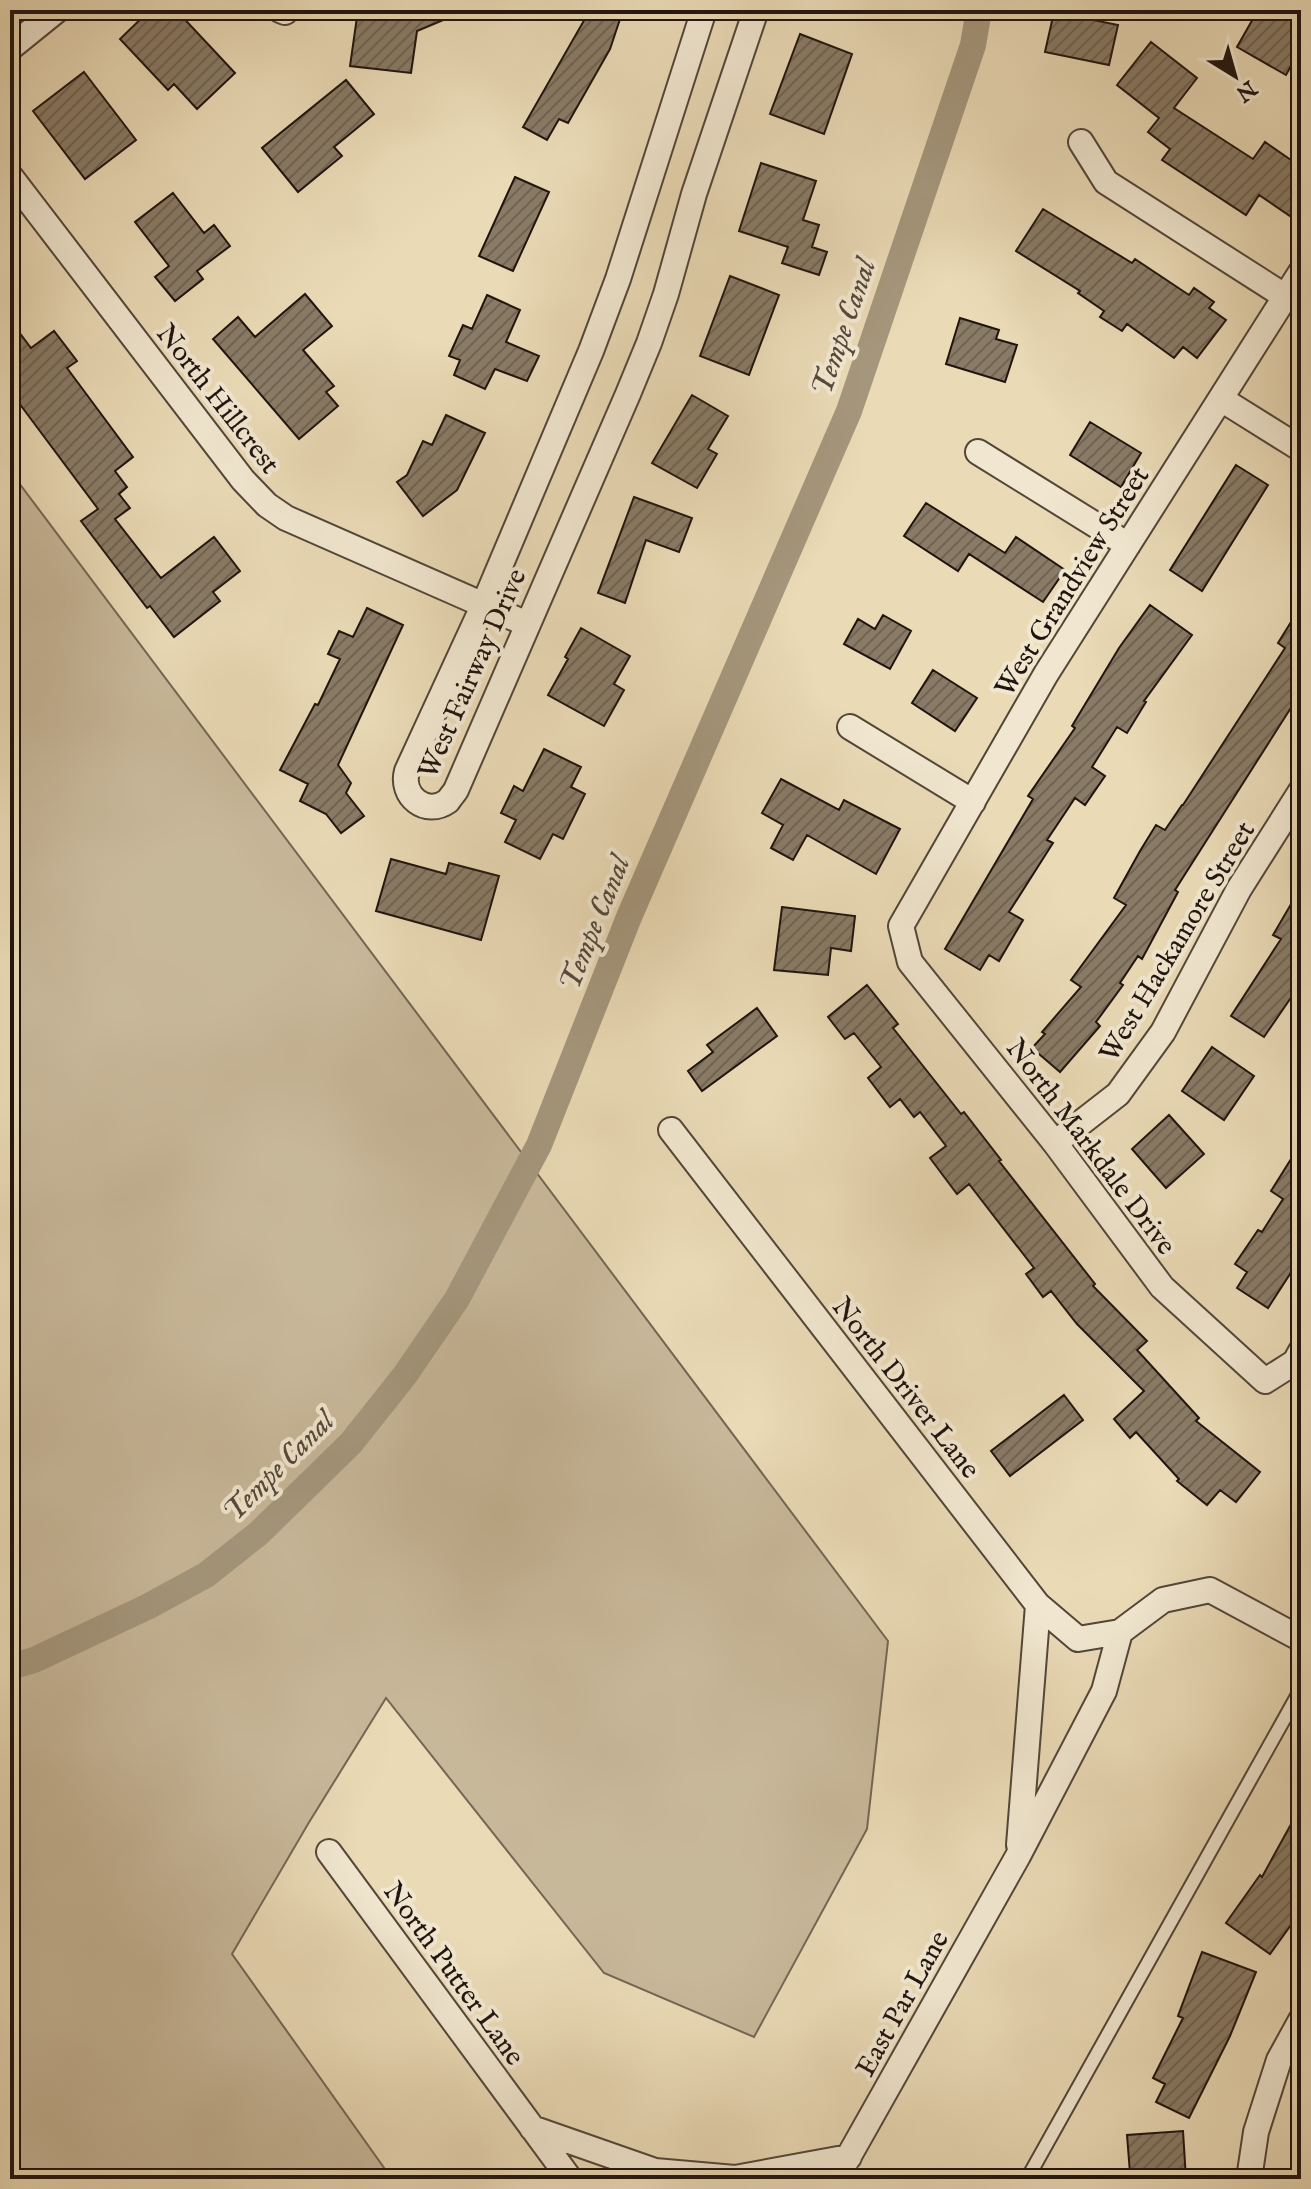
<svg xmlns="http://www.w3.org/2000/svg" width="1311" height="2189" font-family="'IM FELL English',serif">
  <defs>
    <pattern id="building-hatch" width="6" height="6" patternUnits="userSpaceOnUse" patternTransform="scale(2)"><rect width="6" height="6" fill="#897b66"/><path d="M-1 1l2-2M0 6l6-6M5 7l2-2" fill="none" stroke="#706452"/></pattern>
  </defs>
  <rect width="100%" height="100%" fill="#eadab6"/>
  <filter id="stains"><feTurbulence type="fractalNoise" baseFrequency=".0025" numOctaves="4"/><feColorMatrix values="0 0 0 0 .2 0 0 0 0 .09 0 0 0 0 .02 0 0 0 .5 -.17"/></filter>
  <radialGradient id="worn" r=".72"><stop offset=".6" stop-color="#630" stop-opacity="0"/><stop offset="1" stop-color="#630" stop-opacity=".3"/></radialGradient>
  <!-- grass -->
  <path fill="#c8b89a" stroke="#746654" stroke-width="2" d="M 10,471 L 888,1641 L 867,1829 L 754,2037 L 604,1973 L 386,1698 L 308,1824 L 232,1954 L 392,2179 L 10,2179 Z"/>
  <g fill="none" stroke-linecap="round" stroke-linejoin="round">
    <!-- canal -->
    <path stroke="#a5977d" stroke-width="26" d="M 10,1667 L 34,1660 L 147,1607 L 206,1575 L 259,1533 L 351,1443 L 405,1375 L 457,1299 L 539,1145 L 629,917 L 849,411 L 973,45 L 979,10"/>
  </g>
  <!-- building -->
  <path fill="url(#building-hatch)" stroke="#20140f" stroke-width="2" d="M 150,10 L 176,10 L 235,73 L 197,109 L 174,84 L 168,90 L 120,39 Z
    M 358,10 L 467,10 L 417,31 L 411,73 L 350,66 Z
    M 590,10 L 623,10 L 610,49 L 568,123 L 559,119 L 547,140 L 523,127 Z
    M 1258,10 L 1292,10 L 1301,15 L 1301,72 L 1291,66 L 1286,75 L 1237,47 Z
    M 1054,12 L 1118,25 L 1109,65 L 1045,52 Z
    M 800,34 L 852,54 L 824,134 L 770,114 Z
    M 1151,42 L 1197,78 L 1174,108 L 1253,159 L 1265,142 L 1301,167 L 1301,200 L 1290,216 L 1259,195 L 1246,215 L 1162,160 L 1170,149 L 1148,132 L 1159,118 L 1117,85 Z
    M 84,72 L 136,140 L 85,179 L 33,111 Z
    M 346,80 L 374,114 L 334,147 L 342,156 L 298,192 L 262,148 Z
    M 761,163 L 816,181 L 803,220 L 819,225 L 812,247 L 827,252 L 819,275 L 782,263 L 788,247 L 739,231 Z
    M 515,177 L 549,192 L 513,271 L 479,256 Z
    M 173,193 L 204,233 L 214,225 L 230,246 L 197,271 L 203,279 L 175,301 L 155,277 L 169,266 L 135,222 Z
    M 1043,209 L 1132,263 L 1135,259 L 1189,295 L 1194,288 L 1214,302 L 1209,308 L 1226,320 L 1197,358 L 1183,347 L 1174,358 L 1127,324 L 1122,331 L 1100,317 L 1104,311 L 1078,293 L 1080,291 L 1016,251 Z
    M 730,276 L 779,295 L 749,375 L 700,356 Z
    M 305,294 L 332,326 L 303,350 L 334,386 L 326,392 L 338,406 L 299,439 L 213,339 L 238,317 L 255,337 Z
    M 487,295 L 520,310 L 506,342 L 539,356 L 527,381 L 495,369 L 485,389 L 454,375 L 460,360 L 449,356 L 463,325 L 472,329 Z
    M 960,318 L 999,330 L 996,339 L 1017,345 L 1005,382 L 946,364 Z
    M 10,320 L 31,348 L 54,331 L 77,361 L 67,368 L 133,457 L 115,471 L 127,487 L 119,494 L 130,508 L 115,519 L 161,578 L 214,537 L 240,571 L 213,592 L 220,601 L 174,637 L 150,606 L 147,608 L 81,521 L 98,509 L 10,391 Z
    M 692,395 L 728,416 L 708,449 L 717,454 L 697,488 L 652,463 Z
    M 446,415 L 485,433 L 457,490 L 423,516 L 397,482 L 407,475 L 423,441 L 432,445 Z
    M 1090,422 L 1141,453 L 1121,487 L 1070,455 Z
    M 1236,465 L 1268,485 L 1202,591 L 1170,570 Z
    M 634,497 L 692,518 L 679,552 L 646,540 L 625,603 L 598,593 Z
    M 926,503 L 1005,553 L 1016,537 L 1065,570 L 1043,602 L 969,554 L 958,571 L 904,536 Z
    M 1150,605 L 1192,635 L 1144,701 L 1146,702 L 1127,733 L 1117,727 L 1092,767 L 1105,776 L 1085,805 L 1075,798 L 1047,840 L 1053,843 L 1009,912 L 1023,920 L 999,961 L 989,955 L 980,970 L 945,949 L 1033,799 L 1028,796 L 1075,728 L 1072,726 L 1119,648 Z
    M 1301,606 L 1301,692 L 1175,890 L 1178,892 L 1142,959 L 1138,956 L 1120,983 L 1123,985 L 1096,1022 L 1100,1026 L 1060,1072 L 1032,1048 L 1045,1034 L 1042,1032 L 1081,987 L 1071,980 L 1126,905 L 1114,898 L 1140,851 L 1156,825 L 1165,830 L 1182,805 L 1183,805 L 1285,648 L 1278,643 Z
    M 367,608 L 403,625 L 338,765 L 351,783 L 346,793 L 364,816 L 341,833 L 326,814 L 300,801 L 308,784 L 280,770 L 315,704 L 318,705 L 340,659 L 328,654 L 339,631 L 353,637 Z
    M 883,615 L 911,631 L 890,669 L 844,644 L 858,619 L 875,629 Z
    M 581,628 L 630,656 L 614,684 L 624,690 L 604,726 L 548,695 L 568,659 L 565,657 Z
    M 933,670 L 977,698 L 955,731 L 912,703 Z
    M 544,749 L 581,767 L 571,787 L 585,794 L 563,839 L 553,834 L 540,859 L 505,842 L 516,820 L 501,813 L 514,786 L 523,791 Z
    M 781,779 L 839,810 L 844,800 L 900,829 L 876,874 L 807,835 L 793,860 L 771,848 L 783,825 L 762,813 Z
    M 391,859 L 446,874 L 449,863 L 499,876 L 481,940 L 376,911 Z
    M 1301,887 L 1301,983 L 1264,1037 L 1231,1016 L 1281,939 L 1273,935 Z
    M 782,907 L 855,916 L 851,951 L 831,948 L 828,975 L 774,970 Z
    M 867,985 L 898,1024 L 893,1028 L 961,1114 L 964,1112 L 1001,1160 L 999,1161 L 1095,1284 L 1093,1286 L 1147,1341 L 1137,1350 L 1199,1418 L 1196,1421 L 1260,1472 L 1236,1502 L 1220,1490 L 1207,1505 L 1177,1481 L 1179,1479 L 1136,1432 L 1130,1438 L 1114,1419 L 1144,1391 L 1077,1324 L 1051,1291 L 1043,1297 L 1026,1274 L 1034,1268 L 969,1184 L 957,1194 L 930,1158 L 946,1146 L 920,1112 L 914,1117 L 900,1099 L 890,1107 L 868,1078 L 881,1067 L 854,1033 L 845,1039 L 828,1017 Z
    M 757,1008 L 777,1036 L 702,1091 L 688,1071 L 713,1052 L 707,1045 Z
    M 1212,1047 L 1254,1076 L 1224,1120 L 1182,1091 Z
    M 1169,1115 L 1204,1154 L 1166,1188 L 1132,1149 Z
    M 1301,1143 L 1301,1257 L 1268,1308 L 1237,1288 L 1247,1272 L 1235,1264 L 1258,1230 L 1262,1232 L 1283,1199 L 1271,1191 Z
    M 1064,1395 L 1083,1420 L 1010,1476 L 991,1451 Z
    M 1301,1806 L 1301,1911 L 1270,1954 L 1226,1923 L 1260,1875 L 1262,1877 Z
    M 1202,1952 L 1256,1972 L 1230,2036 L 1189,2118 L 1156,2102 L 1165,2084 L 1153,2078 L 1183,2018 L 1178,2016 Z
    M 1183,2131 L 1186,2179 L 1153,2179 L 1153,2171 L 1130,2173 L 1127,2135 Z"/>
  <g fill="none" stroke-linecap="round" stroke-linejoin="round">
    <!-- lane casing -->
    <g stroke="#524639" stroke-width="16">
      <path id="lane" d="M 1027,2179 L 1301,1689"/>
    </g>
    <!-- street casing -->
    <g stroke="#524639" stroke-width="28">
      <path id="street" d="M 280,10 L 285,12
        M 704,10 L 618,279 L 591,351 L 484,604 L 407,771 C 400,796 426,817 448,801 C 449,799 455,792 456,790 L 628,394 L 649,343 L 666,294 L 694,194 L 756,10
        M 10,48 L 57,10
        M 1081,142 L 1106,182 L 1286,297
        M 10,176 L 243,480 L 267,505 L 286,518 L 527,624
        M 1301,272 L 1046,674 L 901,926 L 910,962 L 1055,1143 L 1162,1287 L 1265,1381 L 1295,1362 L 1301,1351
        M 1221,399 L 1301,449
        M 978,452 L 1128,545
        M 850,727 L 973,802
        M 671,1130 L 1038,1605 L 1078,1639 L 1120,1632
        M 1055,1143 L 1118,1094 L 1163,1032 L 1239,889 L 1301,791
        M 1019,1845 L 1038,1605
        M 329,1852 L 570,2179
        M 532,2128 L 655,2171 L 735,2178 L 849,2157
        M 836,2179 L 1018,1856 L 1104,1691 L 1120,1632 L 1163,1600 L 1210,1590 L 1301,1639
        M 1249,2179 L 1256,2132 L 1279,2060 L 1301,2020"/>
    </g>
    <!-- lane -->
    <use href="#lane" stroke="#f1e7d0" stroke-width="12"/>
    <!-- street -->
    <use href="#street" stroke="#f1e7d0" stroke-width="24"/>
  </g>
  <g text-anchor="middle" stroke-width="8" stroke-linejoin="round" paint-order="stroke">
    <!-- street labels -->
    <g font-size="28" fill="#20140f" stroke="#f1e7d0">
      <text transform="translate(219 398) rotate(52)" y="10">North Hillcrest</text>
      <text transform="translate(1071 581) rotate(-58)" y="10">West Grandview Street</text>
      <text transform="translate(471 673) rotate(-66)" y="10">West Fairway Drive</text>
      <text transform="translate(1176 941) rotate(-59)" y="10">West Hackamore Street</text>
      <text transform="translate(1092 1146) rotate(53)" y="10">North Markdale Drive</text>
      <text transform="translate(907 1387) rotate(52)" y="10">North Driver Lane</text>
      <text transform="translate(455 1973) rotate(54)" y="10">North Putter Lane</text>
      <text transform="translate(901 2003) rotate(-61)" y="10">East Par Lane</text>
    </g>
    <!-- water labels -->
    <g font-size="30" font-style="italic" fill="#55483b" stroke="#f1e7d0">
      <text transform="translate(843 327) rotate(-71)" y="10">Tempe Canal</text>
      <text transform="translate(594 923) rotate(-68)" y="10">Tempe Canal</text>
      <text transform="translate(278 1466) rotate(-45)" y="10">Tempe Canal</text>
    </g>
  </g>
  <!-- margin -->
  <rect width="1311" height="2189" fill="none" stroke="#eadab6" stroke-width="40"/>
  <rect x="12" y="12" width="1287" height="2165" fill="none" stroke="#20140f" stroke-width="4"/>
  <rect x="20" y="20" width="1271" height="2149" fill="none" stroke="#20140f" stroke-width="2"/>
  <!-- north arrow -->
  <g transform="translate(1235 76) rotate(143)" stroke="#f1e7d0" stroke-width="6" paint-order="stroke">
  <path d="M0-6L14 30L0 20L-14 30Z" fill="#20140f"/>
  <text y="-12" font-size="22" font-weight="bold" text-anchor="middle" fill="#20140f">N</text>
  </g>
  <rect width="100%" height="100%" filter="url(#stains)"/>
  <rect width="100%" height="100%" fill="url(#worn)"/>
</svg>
